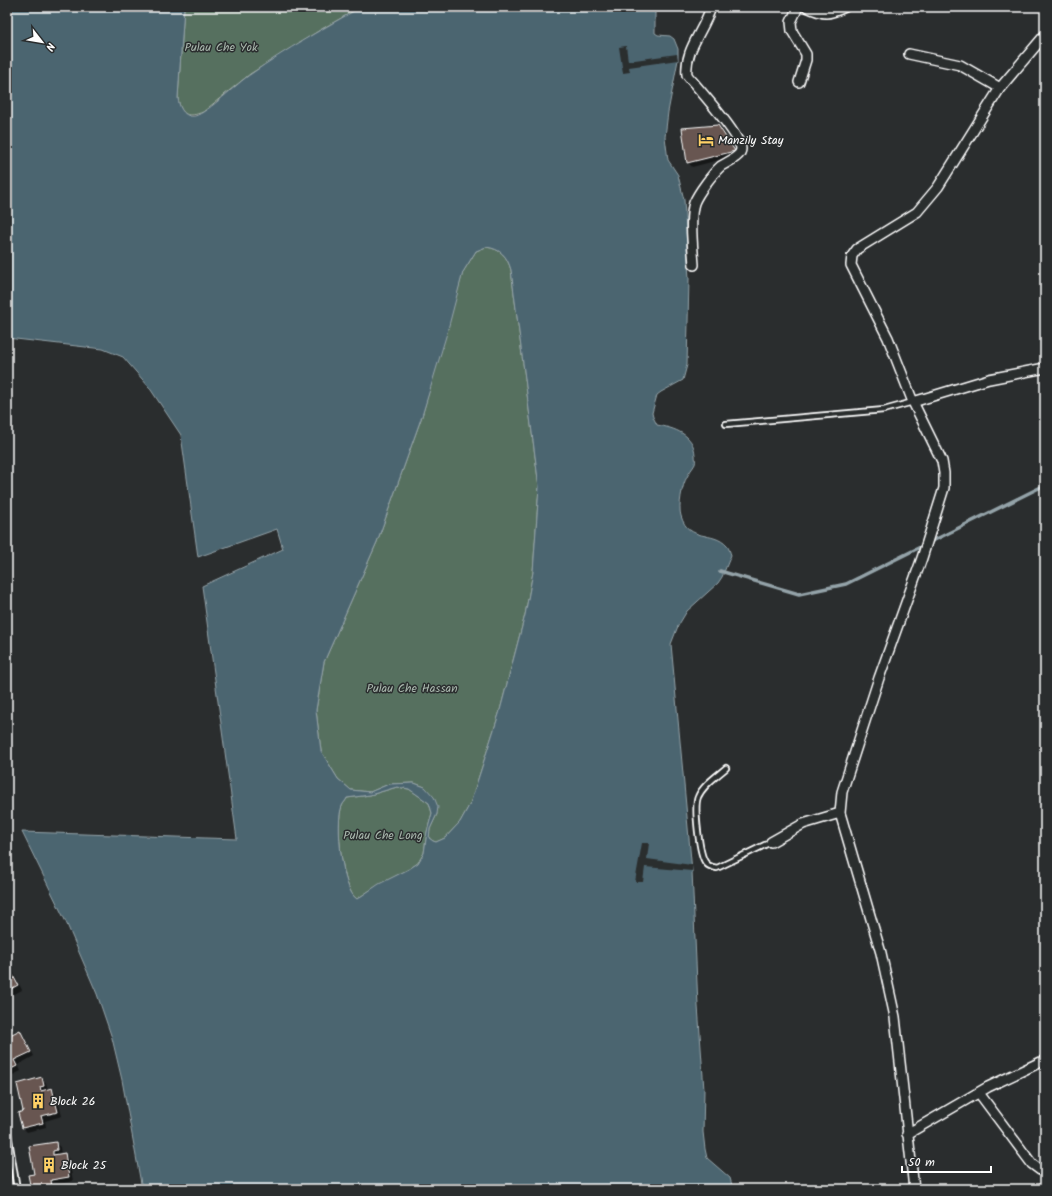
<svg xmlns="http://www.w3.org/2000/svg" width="1052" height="1196" font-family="Kalam,sans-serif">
  <rect width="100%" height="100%" fill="#2a2d2e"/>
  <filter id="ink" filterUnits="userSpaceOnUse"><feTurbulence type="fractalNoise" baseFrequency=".025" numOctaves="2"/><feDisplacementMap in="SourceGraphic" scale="8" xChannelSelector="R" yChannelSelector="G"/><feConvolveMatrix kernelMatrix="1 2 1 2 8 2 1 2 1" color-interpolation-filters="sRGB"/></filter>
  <g filter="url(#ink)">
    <!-- green -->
    <path fill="#56705e" stroke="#aab8ae" d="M 184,7 L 361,7 L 320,30 L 250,74 L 203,112 C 188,118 181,116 178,98 Z
      M 486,247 C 501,249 507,256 511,270 L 539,487 L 533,572 L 525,615 L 499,714 L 470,804 L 460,822 L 445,838 L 436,842 L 433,841 L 429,838 L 430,829 L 437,814 L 425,787 L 414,783 L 389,784 L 370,792 L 351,790 L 338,779 L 321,751 L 316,710 L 324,662 L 377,542 L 422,416 L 463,272 L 476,251 Z
      M 397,787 L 409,789 L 429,803 L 432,813 L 427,832 L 424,853 L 418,863 L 409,869 L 372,889 L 357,899 C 342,891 335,822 342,806 C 343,803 346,801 347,798 L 370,795 Z"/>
    <!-- water -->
    <path fill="#4c6570" stroke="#94a3a9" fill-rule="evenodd" d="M 7,7 L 184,7 L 178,98 C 179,107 184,118 195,116 C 209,112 237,83 251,74 C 286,49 324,28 361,7 L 655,7 L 655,33 L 658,35 L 670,36 L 674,39 L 678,49 L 678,60 L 668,112 L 665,137 L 668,160 L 678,175 L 684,200 L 689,279 L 687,365 L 683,380 L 661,392 L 657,395 L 652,413 L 653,417 L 657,425 C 674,428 694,434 695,455 C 695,458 696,461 695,464 C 693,468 689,472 687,477 C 682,485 678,507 681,516 C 689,543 713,530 727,546 C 729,548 730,552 731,555 L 722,577 L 718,583 L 687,611 L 678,626 L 671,644 L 692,871 L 698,1006 L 704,1090 L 703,1132 L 705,1149 L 707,1158 L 730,1178 L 733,1189 L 142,1189 L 122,1080 L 112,1038 L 97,994 L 66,922 L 22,832 L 237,839 L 202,586 L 283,549 L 277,529 L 198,557 L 181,435 L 149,387 L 123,357 L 103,349 L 7,338 ZM 486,247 C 501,249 507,256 511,270 L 539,487 L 533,572 L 525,615 L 499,714 L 470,804 L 460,822 L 445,838 L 436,842 L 433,841 L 429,838 L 430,829 L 437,814 L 438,807 L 434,797 L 425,787 L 414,783 L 389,784 L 370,792 L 351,790 L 338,779 L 321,751 L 316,710 L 324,662 L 377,542 L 422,416 L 447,333 L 463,272 L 476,251 ZM 397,787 L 409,789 L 429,803 L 432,813 L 427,832 L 424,853 L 418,863 L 409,869 L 379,884 L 357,899 C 342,891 335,822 342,806 C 343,803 346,801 347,798 L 370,795 Z"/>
    <!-- pier -->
    <path fill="#2a2d2e" d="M 626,46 L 628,61 L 677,54 L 678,60 L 629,67 L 630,72 L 623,73 L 619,47 Z
      M 642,843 L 649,843 L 647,859 L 692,865 L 692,871 L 645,867 L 643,882 L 635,882 Z"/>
    <!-- shadow -->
    <path fill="#0007" d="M 717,126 L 722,130 L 738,155 L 692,167 L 688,162 Z
      M 7,965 L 12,970 L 22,990 L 7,998 Z
      M 7,1023 L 12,1027 L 15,1034 L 20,1031 L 24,1036 L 34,1056 L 18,1065 L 21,1071 L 7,1078 Z
      M 42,1078 L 46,1083 L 48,1090 L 52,1089 L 56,1094 L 62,1116 L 45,1121 L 46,1127 L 27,1132 L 23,1128 L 19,1114 L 25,1112 Z
      M 55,1143 L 60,1147 L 61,1155 L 64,1154 L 69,1159 L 73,1181 L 55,1185 L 56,1189 L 32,1189 L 29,1176 L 35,1175 Z"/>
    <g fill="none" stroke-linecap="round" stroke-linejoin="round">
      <!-- stream -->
      <path stroke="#94a3a9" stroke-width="3.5" d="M 720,571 L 799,594 L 846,584 L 1045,485"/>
    </g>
    <!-- building -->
    <path fill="#685751" stroke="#fff" d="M 718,125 L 735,151 L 687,163 L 682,128 Z
      M 7,964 L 18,985 L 7,991 Z
      M 8,1021 L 12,1029 L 8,1031 L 10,1035 L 20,1030 L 31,1052 L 14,1060 L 17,1066 L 7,1071 L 7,1022 Z
      M 42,1077 L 44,1086 L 40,1087 L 41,1091 L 52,1088 L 58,1112 L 41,1116 L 43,1123 L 22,1128 L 18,1113 L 23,1111 L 17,1084 Z
      M 56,1142 L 57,1150 L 53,1151 L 53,1155 L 65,1153 L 69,1177 L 51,1180 L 52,1187 L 31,1189 L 28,1175 L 34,1174 L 29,1146 Z"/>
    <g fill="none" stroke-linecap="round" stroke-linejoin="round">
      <!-- lane casing -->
      <g stroke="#fff" stroke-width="8">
        <path id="lane" d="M 726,424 L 884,410 L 913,402
          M 726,768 C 717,776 703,785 698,797 C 694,806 699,856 706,863 C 709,867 713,867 717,868 L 771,842
          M 7,1127 L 17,1189"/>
      </g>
      <!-- street casing -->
      <g stroke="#fff" stroke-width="12">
        <path id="street" d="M 798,7 L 791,22 L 792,31 L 806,54 L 806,60 L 799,82
          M 807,7 C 824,15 828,15 845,7
          M 909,54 L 960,65 L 1000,88
          M 694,265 C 693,249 689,218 694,203 C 698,193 713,173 721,166 C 727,162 741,157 741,149 C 741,136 697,87 687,75 C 684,50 704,31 711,7
          M 913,402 L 989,379 L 1045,368
          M 771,842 L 803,824 L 840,813
          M 979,1093 L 1032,1164 L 1040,1170 L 1045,1170
          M 907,1134 L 988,1087 L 1045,1060
          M 914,1189 L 895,1017 L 881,953 L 840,813 L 842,792 L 879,678 L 922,558 L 944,488 L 944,473 L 942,461 L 913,402 L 888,338 L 851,265 L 852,256 L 857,249 L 917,212 L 938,187 L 1000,88 L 1045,35"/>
      </g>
      <!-- lane -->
      <use href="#lane" stroke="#2a2d2e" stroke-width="4.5"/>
      <!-- street -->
      <use href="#street" stroke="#2a2d2e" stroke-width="9"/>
    </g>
  </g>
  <!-- icons -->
  <defs>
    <g id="hotel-bare" transform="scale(1.2)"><path d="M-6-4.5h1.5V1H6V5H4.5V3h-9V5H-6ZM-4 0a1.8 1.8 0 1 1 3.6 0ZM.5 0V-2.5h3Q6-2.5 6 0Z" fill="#ffd166" stroke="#2a2d2e" stroke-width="2.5" paint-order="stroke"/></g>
    <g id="building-bare" transform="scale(1.2)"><path d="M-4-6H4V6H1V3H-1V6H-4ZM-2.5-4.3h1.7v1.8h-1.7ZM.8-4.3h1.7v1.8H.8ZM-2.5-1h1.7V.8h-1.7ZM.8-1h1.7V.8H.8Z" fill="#ffd166" stroke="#2a2d2e" stroke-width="2.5" paint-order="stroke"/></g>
  </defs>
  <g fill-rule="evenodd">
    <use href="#hotel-bare" x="706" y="140"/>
    <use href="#building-bare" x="38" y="1101"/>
    <use href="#building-bare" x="49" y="1165"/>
  </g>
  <g text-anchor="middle" stroke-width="3" stroke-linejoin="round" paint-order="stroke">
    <!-- park labels -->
    <g font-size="12" fill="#aab8ae" stroke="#2a2d2e">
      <text x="221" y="51">Pulau Che Yok</text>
      <text x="412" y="692">Pulau Che Hassan</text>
      <text x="383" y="839">Pulau Che Long</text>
    </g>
    <!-- poi labels -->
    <g font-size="12" fill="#fff" stroke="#2a2d2e" text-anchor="start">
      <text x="718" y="144">Manzily Stay</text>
      <text x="50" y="1105">Block 26</text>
      <text x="61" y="1169">Block 25</text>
    </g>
  </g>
  <!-- margin -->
  <rect width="1052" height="1196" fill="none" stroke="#2a2d2e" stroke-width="24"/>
  <rect x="12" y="12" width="1028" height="1172" fill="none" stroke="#fff" stroke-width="1.5" filter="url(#ink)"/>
  <!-- north arrow -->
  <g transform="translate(42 42) rotate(121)" stroke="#2a2d2e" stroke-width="3" paint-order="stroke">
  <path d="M0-3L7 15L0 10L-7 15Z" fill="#ffffff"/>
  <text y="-6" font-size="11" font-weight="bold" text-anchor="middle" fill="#ffffff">N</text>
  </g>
  <!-- scale -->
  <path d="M902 1166v6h89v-6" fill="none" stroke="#ffffff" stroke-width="2"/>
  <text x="908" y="1166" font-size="12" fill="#ffffff" stroke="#2a2d2e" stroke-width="3" paint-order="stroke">50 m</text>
</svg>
